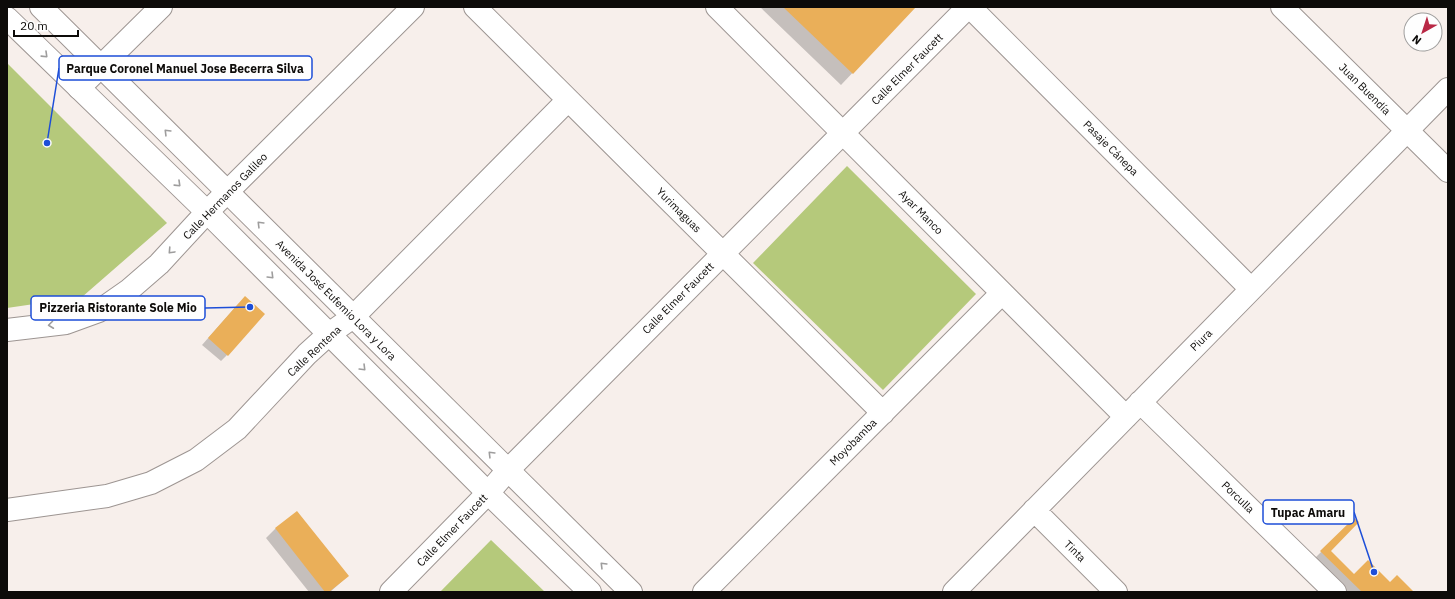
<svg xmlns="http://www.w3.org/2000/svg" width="1455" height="599" font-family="'IBM Plex Sans',sans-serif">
  <rect width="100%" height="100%" fill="#f7efeb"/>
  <!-- green -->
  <path fill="#b5c97b" d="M 7,63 L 167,223 L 82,297 L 7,308 Z
    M 847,166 L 976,294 L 883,390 L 753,263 Z
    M 491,540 L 545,592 L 440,592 Z"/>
  <!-- shadow -->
  <path fill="#0003" d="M 760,7 L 915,7 L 841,85 Z
    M 239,303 L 227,355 L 221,361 L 202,345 Z
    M 297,512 L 348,576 L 330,592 L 309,592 L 266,538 L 275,529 Z
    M 1326,547 L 1354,575 L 1390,583 L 1413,592 L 1344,592 L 1312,561 Z"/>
  <!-- building -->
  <path fill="#eaaf59" d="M 783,7 L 916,7 L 853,74 Z
    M 245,296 L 265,314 L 228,356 L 208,338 Z
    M 297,511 L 349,576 L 329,592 L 325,592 L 275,528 Z
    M 1354,518 L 1359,522 L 1331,551 L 1354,574 L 1368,560 L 1390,582 L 1397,575 L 1414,592 L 1362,592 L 1320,551 Z"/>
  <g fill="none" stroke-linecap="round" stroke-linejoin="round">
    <!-- minor casing -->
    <g stroke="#9d9592" stroke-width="24">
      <path id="minor" d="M 475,7 L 883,413
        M 717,7 L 1126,417
        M 970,7 L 1251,289
        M 1282,7 L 1448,171
        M 79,88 L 161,7
        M 7,330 L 66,323 L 99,311 L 129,290 L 159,264 L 207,212 L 413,7
        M 1140,402 L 1335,592
        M 7,510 L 107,496 L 151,483 L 196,460 L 237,429 L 307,354 L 329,334 L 353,317 L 568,100
        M 1034,510 L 1116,592
        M 391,592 L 488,493 L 508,470 L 968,7
        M 704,592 L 1002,293
        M 954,592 L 1448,89"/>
    </g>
    <!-- major casing -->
    <g stroke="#9d9592" stroke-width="24">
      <path id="major" d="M 41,7 L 631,592
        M 7,18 L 207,212 L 488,493 L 590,592"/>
    </g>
    <!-- minor -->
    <use href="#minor" stroke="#fff" stroke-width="22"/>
    <!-- major -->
    <use href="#major" stroke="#fff" stroke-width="22"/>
  </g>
  <!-- one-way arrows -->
  <defs><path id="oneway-chevron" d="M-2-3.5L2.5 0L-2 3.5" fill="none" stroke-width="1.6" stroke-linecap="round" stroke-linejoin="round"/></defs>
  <g stroke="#9e9d9d">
    <use href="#oneway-chevron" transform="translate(45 55) rotate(44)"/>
    <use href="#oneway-chevron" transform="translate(167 132) rotate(-135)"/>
    <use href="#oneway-chevron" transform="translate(178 184) rotate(44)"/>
    <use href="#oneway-chevron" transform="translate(260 224) rotate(-135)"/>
    <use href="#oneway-chevron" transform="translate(171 251) rotate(133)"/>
    <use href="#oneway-chevron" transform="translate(271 276) rotate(45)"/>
    <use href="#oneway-chevron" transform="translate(51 325) rotate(173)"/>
    <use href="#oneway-chevron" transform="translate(363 368) rotate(45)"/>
    <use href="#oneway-chevron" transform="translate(491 454) rotate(-135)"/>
    <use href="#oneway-chevron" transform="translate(603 565) rotate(-135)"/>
  </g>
  <g text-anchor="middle" stroke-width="3.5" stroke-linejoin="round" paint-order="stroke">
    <!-- street labels -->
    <g font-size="11" fill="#0d0b09" stroke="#fefefe">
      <text transform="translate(907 69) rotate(-45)" y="4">Calle Elmer Faucett</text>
      <text transform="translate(1365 89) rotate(45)" y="4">Juan Buendía</text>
      <text transform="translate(1111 148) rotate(45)" y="4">Pasaje Cánepa</text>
      <text transform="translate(225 196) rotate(-46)" y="4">Calle Hermanos Galileo</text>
      <text transform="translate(679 210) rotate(45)" y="4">Yurimaguas</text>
      <text transform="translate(921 212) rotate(45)" y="4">Ayar Manco</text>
      <text transform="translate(678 298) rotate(-45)" y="4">Calle Elmer Faucett</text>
      <text transform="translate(336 300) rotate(45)" y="4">Avenida José Eufemio Lora y Lora</text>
      <text transform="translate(1201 340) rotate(-45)" y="4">Piura</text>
      <text transform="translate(314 351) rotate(-43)" y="4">Calle Rentena</text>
      <text transform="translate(853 442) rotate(-45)" y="4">Moyobamba</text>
      <text transform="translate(1238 497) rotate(44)" y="4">Porculla</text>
      <text transform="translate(452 530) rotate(-46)" y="4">Calle Elmer Faucett</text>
      <text transform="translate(1075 551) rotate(45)" y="4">Tinta</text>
    </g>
  </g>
  <!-- callouts -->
  <path fill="none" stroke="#1d4ed8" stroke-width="1.5" d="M47 143L59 68M250 307L205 308M1374 572L1354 512"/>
  <g fill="#1d4ed8" stroke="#fefefe" stroke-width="1.5">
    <circle cx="47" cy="143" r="4"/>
    <circle cx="250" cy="307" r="4"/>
    <circle cx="1374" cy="572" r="4"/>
  </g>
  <g fill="#fefefe" stroke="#1d4ed8" stroke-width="1.5">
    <rect x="59" y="56" width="253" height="24" rx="4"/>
    <rect x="31" y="296" width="174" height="24" rx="4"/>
    <rect x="1263" y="500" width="91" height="24" rx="4"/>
  </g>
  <g font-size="12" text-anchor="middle" font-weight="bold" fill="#0d0b09">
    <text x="185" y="73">Parque Coronel Manuel Jose Becerra Silva</text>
    <text x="118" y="312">Pizzeria Ristorante Sole Mio</text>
    <text x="1308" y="517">Tupac Amaru</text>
  </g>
  <!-- border -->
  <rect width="1455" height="599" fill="none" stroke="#0d0b09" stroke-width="16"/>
  <!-- north arrow -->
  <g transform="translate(1423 32) rotate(219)"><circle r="19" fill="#fefefe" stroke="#9e9d9c"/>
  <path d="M0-3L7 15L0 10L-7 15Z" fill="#b92845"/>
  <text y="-6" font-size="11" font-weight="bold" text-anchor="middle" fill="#0d0b09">N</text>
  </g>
  <!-- scale -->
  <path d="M14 30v6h64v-6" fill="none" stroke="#0d0b09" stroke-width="2"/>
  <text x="20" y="30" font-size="12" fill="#0d0b09" stroke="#fefefe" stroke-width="3" paint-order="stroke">20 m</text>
</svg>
